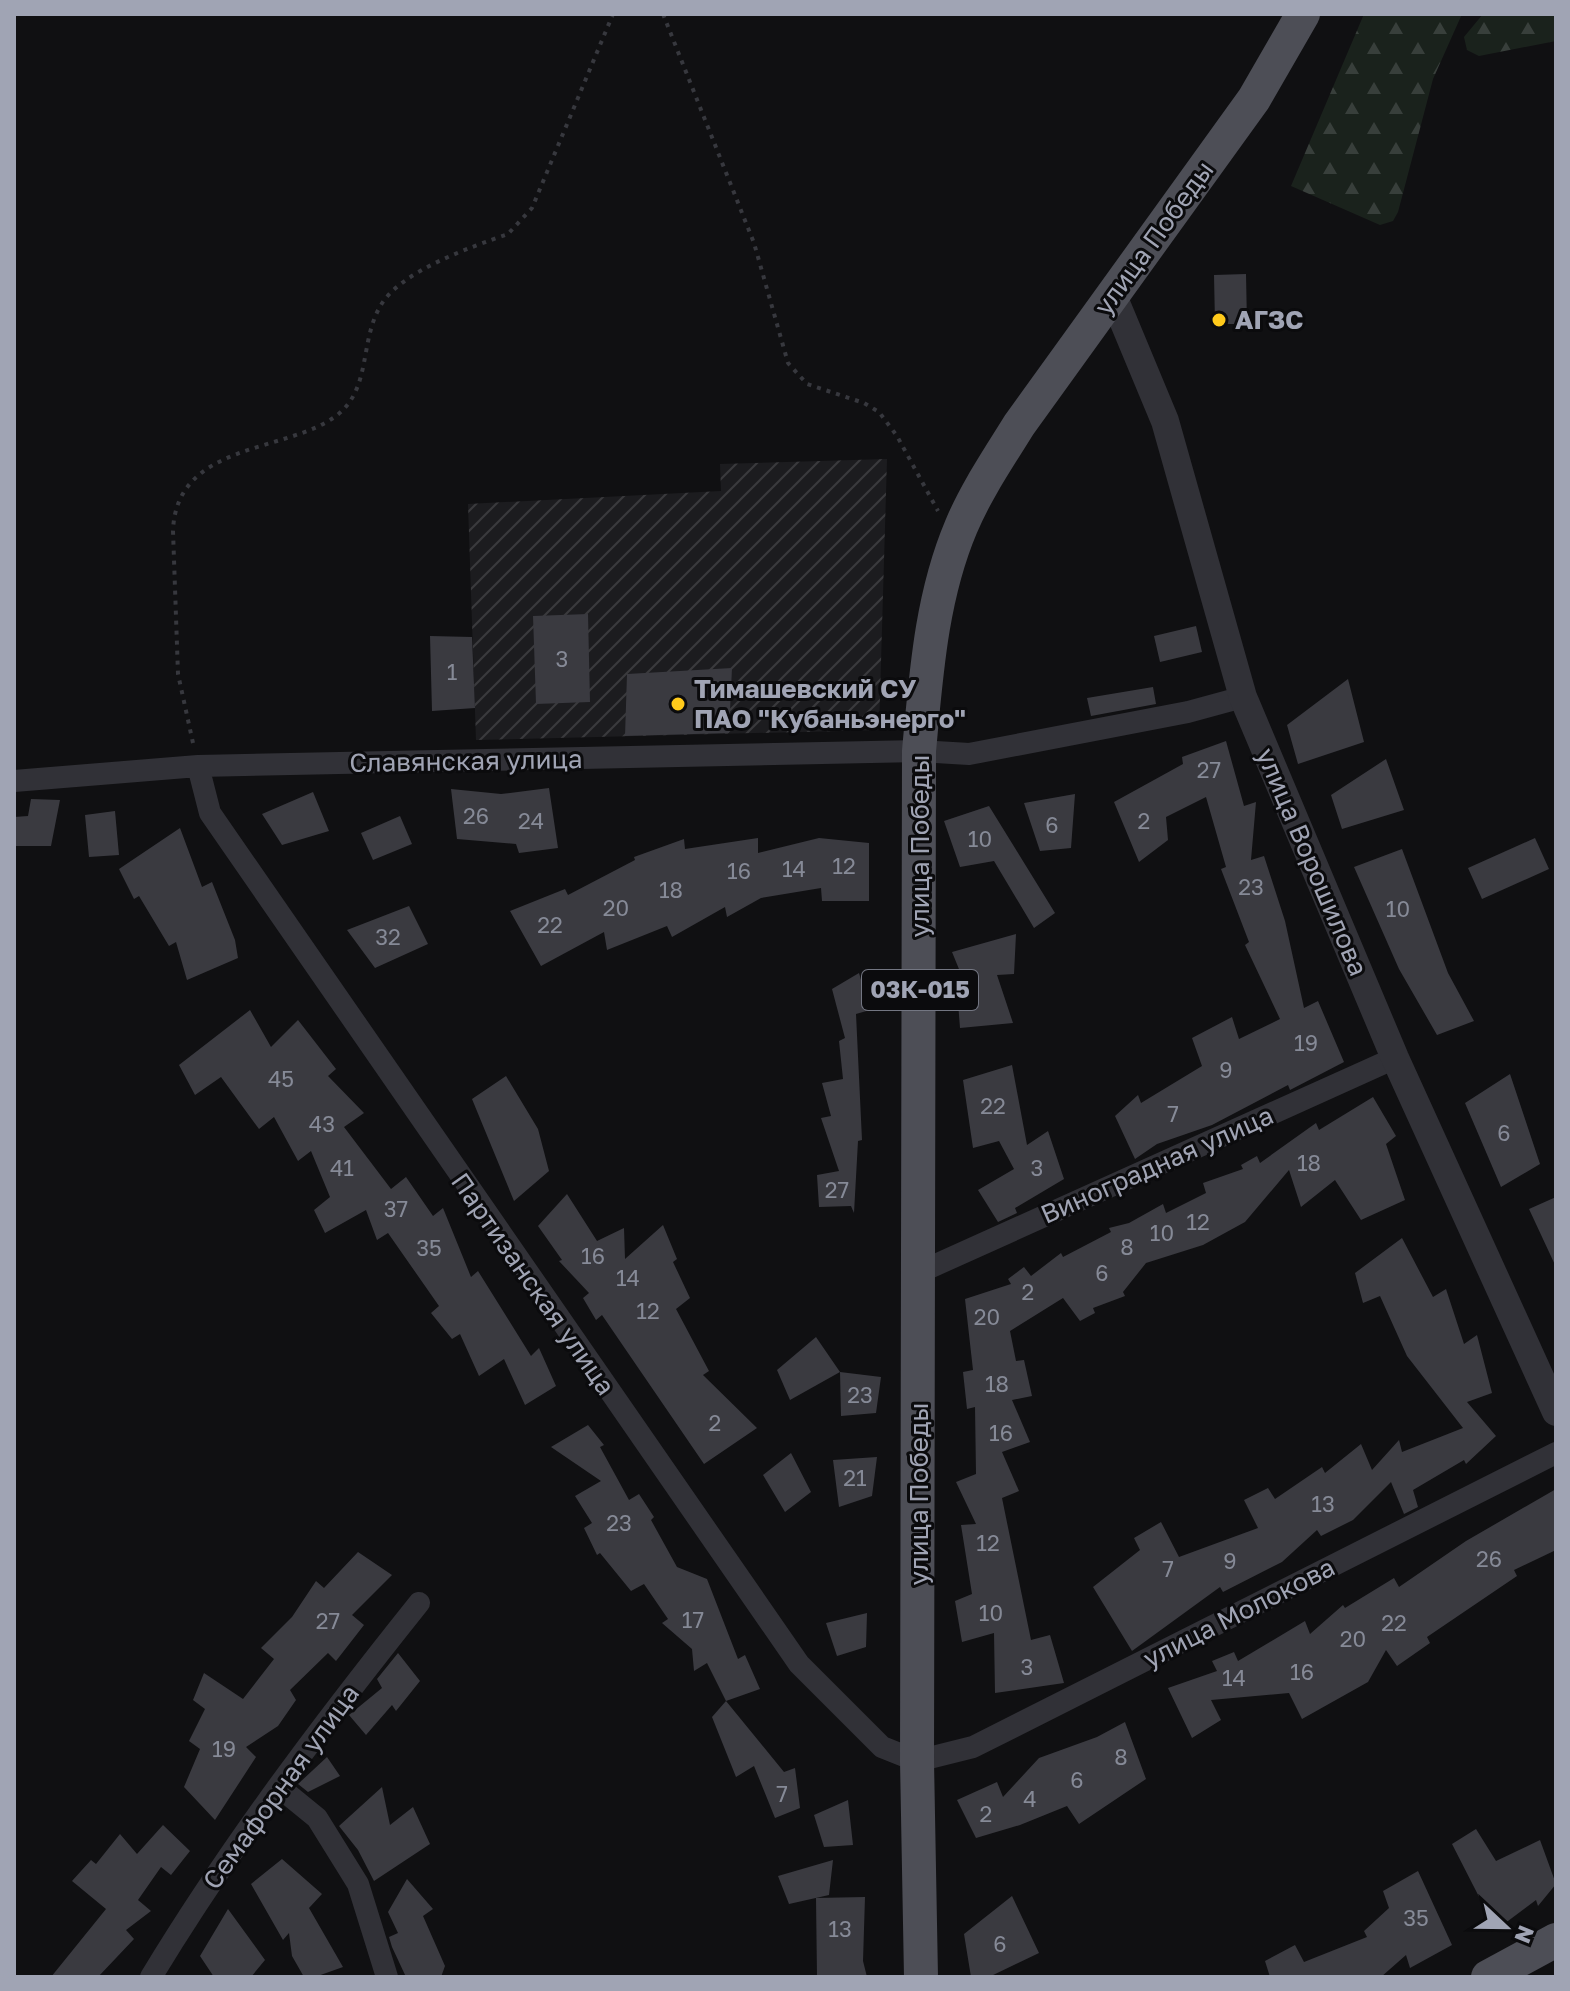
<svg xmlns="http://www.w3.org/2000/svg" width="1570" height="1991" font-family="'Golos Text',sans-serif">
  <defs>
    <pattern id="industrial-furrows" width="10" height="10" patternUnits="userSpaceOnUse" patternTransform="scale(2)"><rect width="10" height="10" fill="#1c1c1f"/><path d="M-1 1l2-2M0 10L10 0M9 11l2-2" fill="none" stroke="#3a3a3d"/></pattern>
    <pattern id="forest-firs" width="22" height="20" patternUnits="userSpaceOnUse" patternTransform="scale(2)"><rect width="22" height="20" fill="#1a221c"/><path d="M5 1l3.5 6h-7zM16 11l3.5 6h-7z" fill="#383f3b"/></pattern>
  </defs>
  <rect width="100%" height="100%" fill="#101012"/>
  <!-- industrial -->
  <path fill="url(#industrial-furrows)" d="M 887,459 L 879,730 L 476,740 L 468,504 L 721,491 L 720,464 Z"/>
  <!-- forest -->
  <path fill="url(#forest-firs)" d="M 1364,14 L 1462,14 L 1433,79 L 1398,212 L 1393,221 L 1380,225 L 1291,186 Z
    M 1483,14 L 1556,14 L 1556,41 L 1479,56 L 1467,50 L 1464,37 Z"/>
  <!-- building -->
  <path fill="#3a3a40" d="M 1246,274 L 1247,324 L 1215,324 L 1214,275 Z
    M 588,614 L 590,702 L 536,704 L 533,616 Z
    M 1196,626 L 1202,652 L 1160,662 L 1154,636 Z
    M 430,636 L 472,637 L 475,708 L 432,711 Z
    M 732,668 L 729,733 L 625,736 L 627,674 Z
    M 1348,679 L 1364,742 L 1298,764 L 1287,725 Z
    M 1153,687 L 1156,704 L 1091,716 L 1087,698 Z
    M 1226,741 L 1244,806 L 1256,802 L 1251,860 L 1264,856 L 1285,921 L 1304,1008 L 1318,1001 L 1344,1062 L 1290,1090 L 1288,1085 L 1212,1125 L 1157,1144 L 1135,1159 L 1115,1116 L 1138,1095 L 1141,1103 L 1202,1066 L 1192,1038 L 1232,1017 L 1239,1039 L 1280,1019 L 1245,945 L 1249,942 L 1221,869 L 1226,867 L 1206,797 L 1166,817 L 1168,840 L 1139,862 L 1114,802 L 1183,764 L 1182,757 Z
    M 1386,759 L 1404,810 L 1342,829 L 1331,795 Z
    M 549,788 L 558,848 L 519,853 L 516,844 L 457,839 L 451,789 L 501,794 Z
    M 313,792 L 329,831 L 282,845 L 262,814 Z
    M 1075,794 L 1071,848 L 1040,851 L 1024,803 Z
    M 31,799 L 60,800 L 51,846 L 14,846 L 14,817 L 28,816 Z
    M 989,806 L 1055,913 L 1034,928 L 994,861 L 960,867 L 944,821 Z
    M 115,811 L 119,855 L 89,857 L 85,815 Z
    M 400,816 L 412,844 L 373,860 L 361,833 Z
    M 180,828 L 202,887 L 212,882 L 235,940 L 238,958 L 187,980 L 176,942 L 169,946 L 139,896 L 134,899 L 119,869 Z
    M 758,838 L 758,853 L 819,838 L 869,843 L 869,901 L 822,901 L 821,888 L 761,898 L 727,917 L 725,907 L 672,937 L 667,926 L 607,950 L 604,932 L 541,966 L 510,911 L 565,889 L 568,895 L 635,860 L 634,857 L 684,839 L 685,849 Z
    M 1535,838 L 1549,869 L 1482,899 L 1468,868 Z
    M 1402,849 L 1448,973 L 1474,1021 L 1437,1035 L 1399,969 L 1354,867 Z
    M 409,906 L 428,944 L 375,968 L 347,930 Z
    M 1016,934 L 1014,974 L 997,975 L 1013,1023 L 960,1028 L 958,1002 L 970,996 L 952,952 Z
    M 859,973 L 870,1010 L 856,1014 L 862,1140 L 858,1141 L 854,1213 L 851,1206 L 819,1207 L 817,1175 L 839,1171 L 821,1118 L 831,1116 L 822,1083 L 843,1079 L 839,1041 L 845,1038 L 832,989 Z
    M 250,1010 L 271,1047 L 298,1020 L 336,1069 L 328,1076 L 364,1113 L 344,1127 L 391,1189 L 406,1177 L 433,1216 L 443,1208 L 471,1277 L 478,1271 L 531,1356 L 539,1348 L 556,1386 L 525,1405 L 504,1359 L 479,1376 L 460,1334 L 452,1339 L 431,1313 L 439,1306 L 388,1233 L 377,1240 L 366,1210 L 325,1233 L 314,1210 L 330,1197 L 311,1151 L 298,1161 L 274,1117 L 259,1129 L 221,1077 L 195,1095 L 179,1065 Z
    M 1012,1065 L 1027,1145 L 1048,1131 L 1064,1179 L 1015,1208 L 1017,1213 L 998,1222 L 978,1190 L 1014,1169 L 999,1141 L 973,1148 L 963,1080 Z
    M 1510,1074 L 1540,1164 L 1501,1187 L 1465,1103 Z
    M 506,1076 L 538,1129 L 549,1171 L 514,1201 L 472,1099 Z
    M 1373,1097 L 1396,1136 L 1386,1144 L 1405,1200 L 1361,1220 L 1335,1180 L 1301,1207 L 1289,1170 L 1245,1222 L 1203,1245 L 1146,1263 L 1123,1292 L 1125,1296 L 1093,1308 L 1095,1313 L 1080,1321 L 1063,1298 L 1010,1331 L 1016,1361 L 1024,1360 L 1032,1396 L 1012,1400 L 1030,1442 L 1002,1452 L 1019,1491 L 1002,1498 L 1031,1640 L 1050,1635 L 1064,1683 L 995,1693 L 994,1633 L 962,1642 L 955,1601 L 972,1594 L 961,1525 L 976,1524 L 956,1482 L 976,1474 L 975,1407 L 967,1409 L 963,1372 L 973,1370 L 965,1299 L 1011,1284 L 1008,1279 L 1024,1267 L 1031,1276 L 1061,1253 L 1063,1257 L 1111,1232 L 1109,1228 L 1129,1223 L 1163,1204 L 1166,1213 L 1206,1193 L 1203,1183 L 1243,1169 L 1241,1165 L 1257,1156 L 1260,1163 L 1316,1123 L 1319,1130 Z
    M 567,1194 L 597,1241 L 624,1228 L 625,1259 L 663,1225 L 677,1259 L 673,1262 L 690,1298 L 676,1309 L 709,1371 L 703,1375 L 757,1428 L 704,1464 L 602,1315 L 596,1320 L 583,1298 L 589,1293 L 559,1261 L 562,1260 L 538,1226 Z
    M 1556,1197 L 1556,1267 L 1529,1209 Z
    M 1402,1238 L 1433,1297 L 1446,1289 L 1464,1344 L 1477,1335 L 1492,1393 L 1467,1402 L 1496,1436 L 1466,1464 L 1464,1460 L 1413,1490 L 1418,1507 L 1404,1514 L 1391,1482 L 1353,1520 L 1321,1536 L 1317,1530 L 1282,1562 L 1223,1592 L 1220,1587 L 1132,1651 L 1093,1587 L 1140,1550 L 1134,1538 L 1161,1522 L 1179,1557 L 1258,1528 L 1244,1500 L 1268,1488 L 1275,1499 L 1322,1467 L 1325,1473 L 1361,1444 L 1372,1470 L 1399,1440 L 1402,1452 L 1463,1428 L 1407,1356 L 1380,1296 L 1363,1303 L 1355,1273 Z
    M 816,1337 L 840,1372 L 790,1400 L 777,1370 Z
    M 840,1372 L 881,1377 L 876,1413 L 841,1416 Z
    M 588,1425 L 604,1445 L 600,1447 L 629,1500 L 639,1494 L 654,1517 L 651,1520 L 677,1567 L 707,1579 L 738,1659 L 745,1655 L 760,1689 L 726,1701 L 707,1663 L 694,1671 L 692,1649 L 662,1623 L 668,1619 L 644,1584 L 631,1591 L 600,1553 L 597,1555 L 584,1528 L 592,1523 L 575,1496 L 601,1481 L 551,1447 Z
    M 791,1453 L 811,1492 L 785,1512 L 763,1475 Z
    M 877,1457 L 872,1496 L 839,1507 L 833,1460 Z
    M 1556,1489 L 1556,1550 L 1514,1570 L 1517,1576 L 1427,1637 L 1430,1643 L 1397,1666 L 1386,1650 L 1368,1682 L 1302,1719 L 1289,1693 L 1211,1700 L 1221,1720 L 1192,1738 L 1168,1688 L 1217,1671 L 1212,1661 L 1234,1652 L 1238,1661 L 1305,1621 L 1310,1634 L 1343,1605 L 1345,1608 L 1394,1578 L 1399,1587 L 1466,1541 Z
    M 358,1552 L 392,1575 L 352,1615 L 364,1625 L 336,1661 L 328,1653 L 290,1690 L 296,1700 L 278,1726 L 246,1747 L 256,1757 L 215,1820 L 184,1787 L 200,1749 L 189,1741 L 205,1709 L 193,1700 L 204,1673 L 243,1699 L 274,1659 L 261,1648 L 292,1617 L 316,1581 L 324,1588 Z
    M 867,1613 L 866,1647 L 837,1656 L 826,1623 Z
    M 398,1653 L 420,1681 L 396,1711 L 392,1705 L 366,1735 L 349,1715 L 382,1688 L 377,1679 Z
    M 726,1701 L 784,1772 L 795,1768 L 800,1808 L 775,1818 L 754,1766 L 736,1777 L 712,1717 Z
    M 1125,1722 L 1146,1779 L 1079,1824 L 1067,1806 L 1020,1825 L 976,1838 L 957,1800 L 997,1782 L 1003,1797 L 1039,1758 L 1097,1737 Z
    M 327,1757 L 340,1776 L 308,1792 L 298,1784 Z
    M 382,1787 L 390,1825 L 413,1807 L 430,1844 L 374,1881 L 358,1850 L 339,1826 Z
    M 848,1800 L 853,1845 L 824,1847 L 814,1815 Z
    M 163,1825 L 190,1851 L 171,1875 L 161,1867 L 138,1900 L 151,1911 L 126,1930 L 134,1939 L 98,1977 L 51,1977 L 106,1909 L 72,1881 L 91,1860 L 96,1864 L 120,1834 L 137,1854 Z
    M 1476,1829 L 1496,1861 L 1540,1840 L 1556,1884 L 1538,1906 L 1536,1900 L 1496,1930 L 1452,1844 Z
    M 282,1859 L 322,1894 L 309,1908 L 343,1967 L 315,1977 L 304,1977 L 292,1956 L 289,1933 L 283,1940 L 251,1884 Z
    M 833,1860 L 829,1895 L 789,1904 L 778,1876 Z
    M 1418,1871 L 1452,1945 L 1410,1968 L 1406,1955 L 1381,1977 L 1270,1977 L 1265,1961 L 1295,1945 L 1304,1962 L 1367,1937 L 1364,1931 L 1389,1908 L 1383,1891 Z
    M 407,1879 L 433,1909 L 423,1916 L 445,1966 L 441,1977 L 406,1977 L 392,1947 L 389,1937 L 398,1933 L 388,1912 Z
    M 1012,1896 L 1039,1953 L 989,1977 L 971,1977 L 964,1934 Z
    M 865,1897 L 863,1961 L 867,1977 L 817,1977 L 816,1898 Z
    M 228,1909 L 265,1960 L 251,1977 L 214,1977 L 200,1956 Z"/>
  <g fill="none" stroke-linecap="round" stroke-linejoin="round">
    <!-- path -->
    <path stroke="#37383e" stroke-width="4" stroke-dasharray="4 6" stroke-linecap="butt" d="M 663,14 L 754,243 L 788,363 L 807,384 L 864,403 L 879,412 L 897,436 L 938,511
      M 193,743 L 178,674 L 173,531 C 176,442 286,453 336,416 C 372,389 359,341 381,305 C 401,271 471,247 508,234 L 532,208 L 613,14"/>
    <!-- minor -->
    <path stroke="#313137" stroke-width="22" d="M 198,766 L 210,813 L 799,1664 L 882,1747 L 917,1761 L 973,1747 L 1556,1453
      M 14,781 L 198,766 L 919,751 L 969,754 L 1188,712 L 1243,697
      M 920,1272 L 1395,1058
      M 279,1787 L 317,1818 L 358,1884 L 387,1977
      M 151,1977 C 231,1845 323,1723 419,1603"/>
    <!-- tertiary -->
    <path stroke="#313137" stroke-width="28" d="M 1113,296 L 1165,421 L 1243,697 L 1395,1058 L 1556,1412"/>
    <!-- primary -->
    <path stroke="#4d4e56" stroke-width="34" d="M 921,1977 L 917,1761 L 919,751 C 926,676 931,598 961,527 C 976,491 998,459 1019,425 L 1254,99 L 1303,14
      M 1488,1977 L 1556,1940"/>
  </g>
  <!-- markers -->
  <g fill="#ffca1b" stroke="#0b0b0d" stroke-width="3">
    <circle cx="1219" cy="320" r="8"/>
    <circle cx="678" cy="704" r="8"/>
  </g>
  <g text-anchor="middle" stroke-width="6" stroke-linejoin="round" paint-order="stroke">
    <!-- number labels -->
    <g font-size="22" fill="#868a97">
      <text x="562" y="667">3</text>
      <text x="452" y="680">1</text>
      <text x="1209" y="778">27</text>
      <text x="476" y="824">26</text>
      <text x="531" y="829">24</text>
      <text x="1144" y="829">2</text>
      <text x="1052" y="833">6</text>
      <text x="980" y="847">10</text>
      <text x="844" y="874">12</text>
      <text x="794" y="877">14</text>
      <text x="739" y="879">16</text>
      <text x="1251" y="895">23</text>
      <text x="671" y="898">18</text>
      <text x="616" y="916">20</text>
      <text x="1398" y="917">10</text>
      <text x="550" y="933">22</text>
      <text x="388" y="945">32</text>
      <text x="1306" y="1051">19</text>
      <text x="1226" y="1078">9</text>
      <text x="281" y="1087">45</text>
      <text x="993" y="1114">22</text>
      <text x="1173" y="1122">7</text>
      <text x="322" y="1132">43</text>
      <text x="1504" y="1141">6</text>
      <text x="1309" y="1171">18</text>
      <text x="342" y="1176">41</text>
      <text x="1037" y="1176">3</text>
      <text x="837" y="1198">27</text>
      <text x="396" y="1217">37</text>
      <text x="1198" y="1230">12</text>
      <text x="1162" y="1241">10</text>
      <text x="1127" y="1255">8</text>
      <text x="429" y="1256">35</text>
      <text x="593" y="1264">16</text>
      <text x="1102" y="1281">6</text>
      <text x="628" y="1286">14</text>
      <text x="1028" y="1300">2</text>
      <text x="648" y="1319">12</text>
      <text x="987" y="1325">20</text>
      <text x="997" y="1392">18</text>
      <text x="860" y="1403">23</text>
      <text x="715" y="1431">2</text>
      <text x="1001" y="1441">16</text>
      <text x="855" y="1486">21</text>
      <text x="1323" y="1512">13</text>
      <text x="619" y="1531">23</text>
      <text x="988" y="1551">12</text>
      <text x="1489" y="1567">26</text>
      <text x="1230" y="1569">9</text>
      <text x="1168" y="1577">7</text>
      <text x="991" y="1621">10</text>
      <text x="693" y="1628">17</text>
      <text x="328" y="1629">27</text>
      <text x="1394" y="1631">22</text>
      <text x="1353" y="1647">20</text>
      <text x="1027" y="1675">3</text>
      <text x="1302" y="1680">16</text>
      <text x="1234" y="1686">14</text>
      <text x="224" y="1757">19</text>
      <text x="1121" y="1765">8</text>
      <text x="1077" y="1788">6</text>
      <text x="782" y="1802">7</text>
      <text x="1030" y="1807">4</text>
      <text x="986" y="1822">2</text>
      <text x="1416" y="1926">35</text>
      <text x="840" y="1937">13</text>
      <text x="1000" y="1952">6</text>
    </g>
    <!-- shield labels -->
    <rect fill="#0b0b0d" stroke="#737682" stroke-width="2" x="862" y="970" width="116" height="40" rx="6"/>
    <g font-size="24" font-weight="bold" fill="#a0a4b4">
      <text x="920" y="998">03К-015</text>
    </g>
    <!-- street labels -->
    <g font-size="26" fill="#a0a4b4" stroke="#0b0b0d">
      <text transform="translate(1154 238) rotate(-54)" y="9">улица Победы</text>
      <text transform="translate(466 761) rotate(-1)" y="9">Славянская улица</text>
      <text transform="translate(920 846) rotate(-90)" y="9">улица Победы</text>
      <text transform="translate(1312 862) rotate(67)" y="9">улица Ворошилова</text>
      <text transform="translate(1157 1165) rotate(-24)" y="9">Виноградная улица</text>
      <text transform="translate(533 1284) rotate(55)" y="9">Партизанская улица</text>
      <text transform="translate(919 1494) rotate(-90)" y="9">улица Победы</text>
      <text transform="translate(1239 1613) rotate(-27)" y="9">улица Молокова</text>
      <text transform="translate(281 1787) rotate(-54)" y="9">Семафорная улица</text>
    </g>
    <!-- poi labels -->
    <g font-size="26" font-weight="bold" fill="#a0a4b4" stroke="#0b0b0d" text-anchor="start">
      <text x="1235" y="329">АГЗС</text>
      <text x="694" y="698">Тимашевский СУ<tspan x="694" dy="30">ПАО "Кубаньэнерго"</tspan></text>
    </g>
  </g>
  <!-- border -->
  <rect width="1570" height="1991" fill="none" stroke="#a0a4b4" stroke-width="32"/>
  <!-- north arrow -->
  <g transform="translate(1506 1927) rotate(112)" stroke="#0b0b0d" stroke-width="6" paint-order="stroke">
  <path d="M0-6L14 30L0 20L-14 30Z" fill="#a0a4b4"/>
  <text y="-12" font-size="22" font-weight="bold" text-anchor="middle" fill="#a0a4b4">N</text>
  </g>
</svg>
